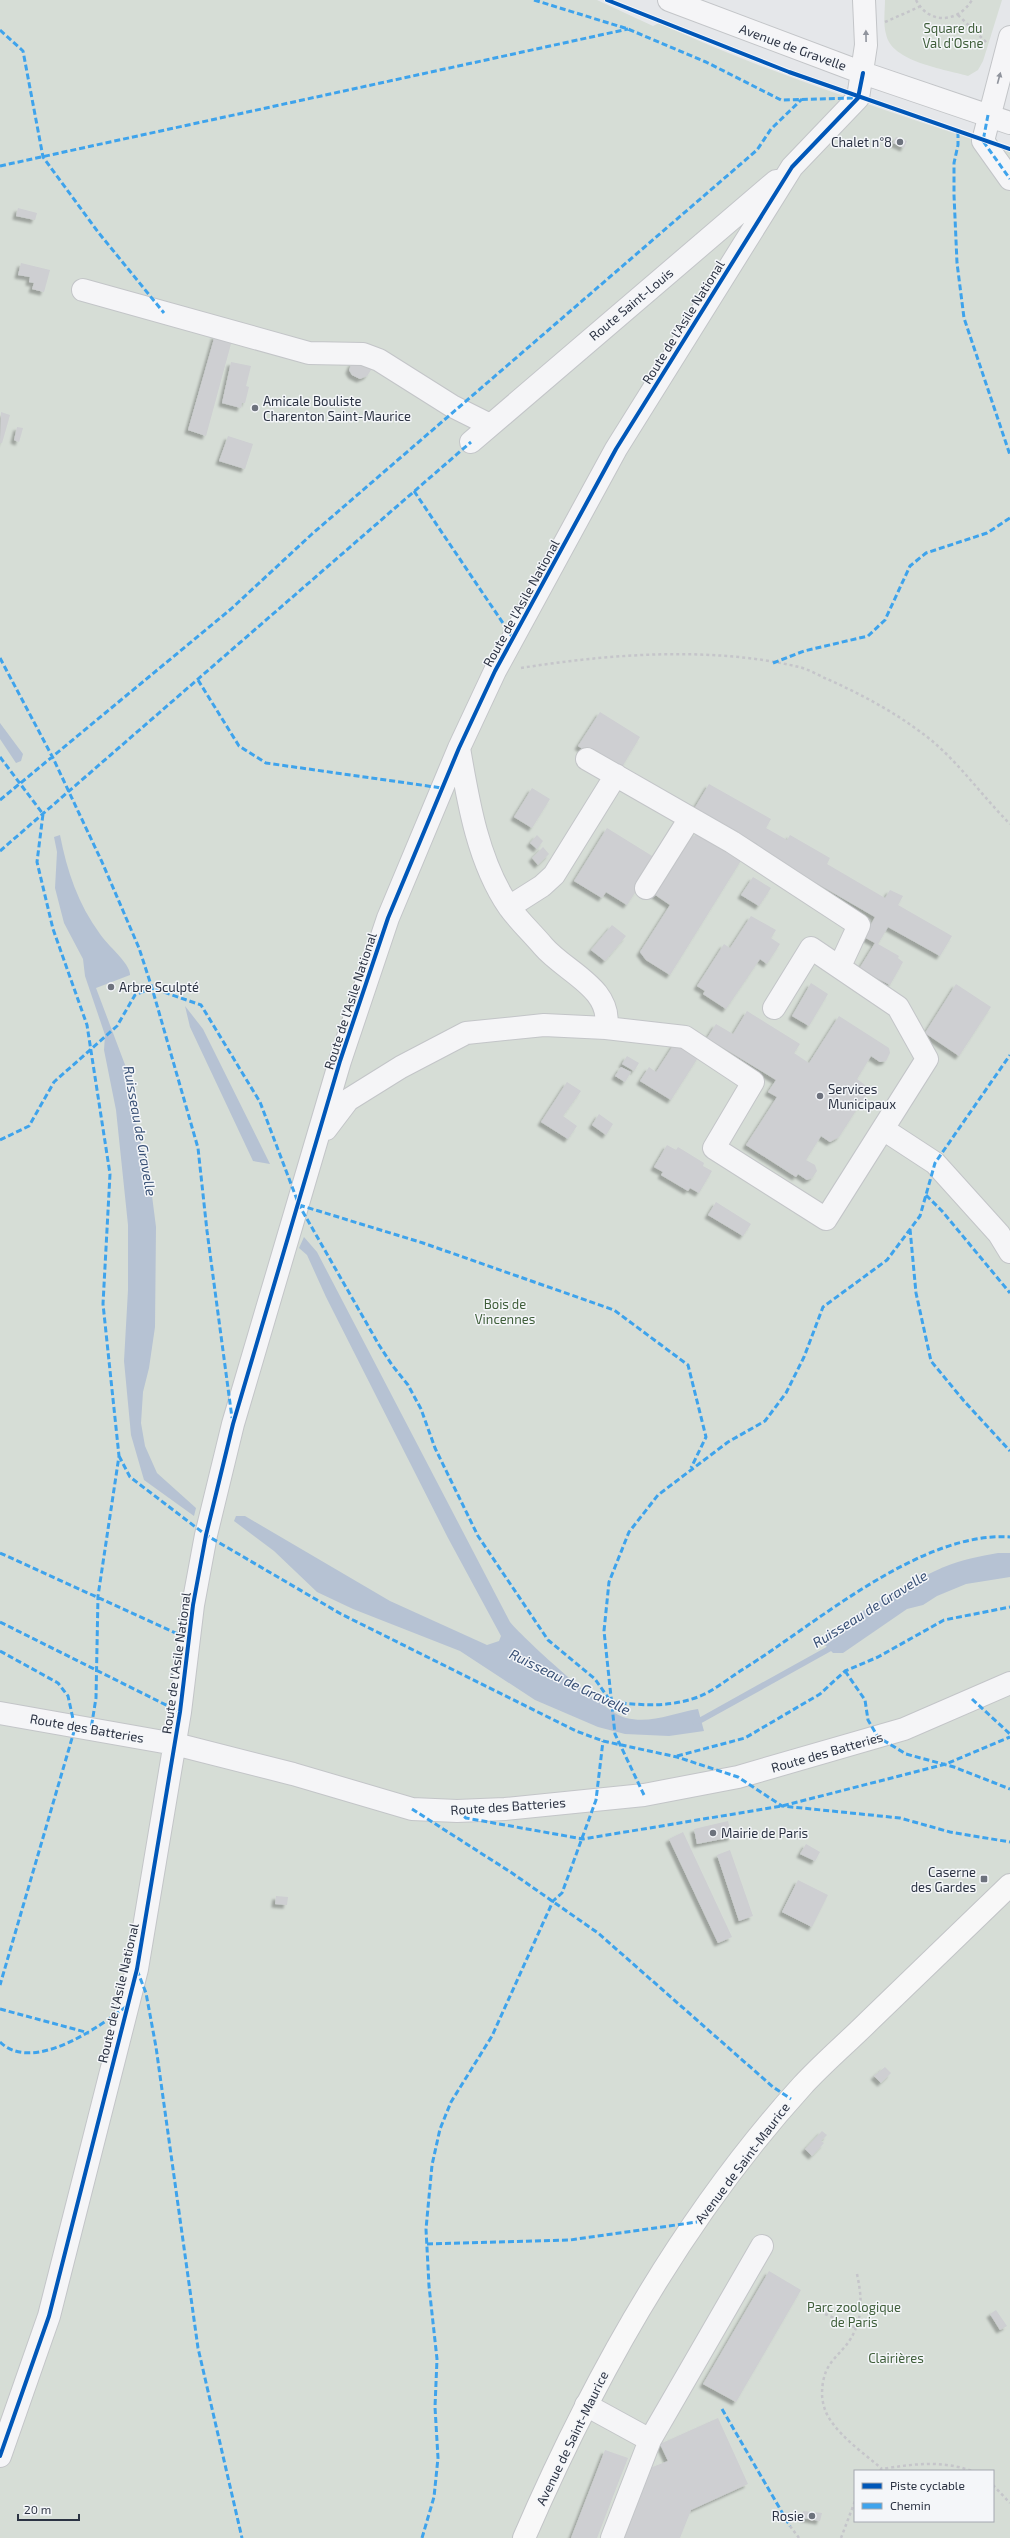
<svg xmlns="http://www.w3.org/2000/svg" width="1010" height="2538" font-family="'Exo 2',sans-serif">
  <defs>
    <filter id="shadow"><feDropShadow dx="-3.5" dy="3.5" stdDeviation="1" flood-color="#0004"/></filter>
  </defs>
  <rect width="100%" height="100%" fill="#e5e7ea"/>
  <!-- green -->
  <path fill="#d6ddd6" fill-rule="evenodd" d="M 0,0 L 597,0 L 653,26 L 659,23 C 773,76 892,112 1010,152 L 1010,2538 L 0,2538 ZM 855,2471 L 993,2471 L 993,2521 L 855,2521 Z
    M 885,0 L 1002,0 L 983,61 L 978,70 L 968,76 C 945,69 891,62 886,34 C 883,24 885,11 885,0 Z"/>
  <!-- water -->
  <path fill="#b6c2d3" d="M 0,723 L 23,754 L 21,761 L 16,763 L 0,739 Z
    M 60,835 C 67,871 78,904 100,934 C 107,945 131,964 130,975 L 96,988 L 127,1070 L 129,1094 L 150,1180 L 156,1227 L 155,1327 L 149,1368 L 143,1392 L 141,1423 L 145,1446 L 157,1473 L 196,1508 L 194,1516 L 144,1480 L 131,1435 L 124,1361 L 128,1290 L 128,1225 L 116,1110 L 104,1050 L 105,1035 L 85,976 L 83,959 L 64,923 L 55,888 L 57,852 L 54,837 Z
    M 185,1006 L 203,1029 L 270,1164 L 253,1161 L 190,1027 Z
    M 304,1237 L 317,1252 L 510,1622 C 526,1641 605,1713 626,1718 C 651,1724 674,1713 698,1709 L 704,1731 L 669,1736 L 625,1734 L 598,1727 L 535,1700 L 460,1651 L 353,1609 L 317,1592 L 274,1551 L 234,1521 L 236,1516 L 245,1516 L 390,1601 L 487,1645 L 499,1641 L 501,1636 L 448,1538 L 326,1297 L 307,1255 L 299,1248 Z
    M 998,1553 L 1010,1553 L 1010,1577 L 966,1584 L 937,1596 L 923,1605 L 907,1609 L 843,1653 L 833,1653 L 825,1645 C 826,1626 925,1575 944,1567 C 961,1560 980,1556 998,1553 Z"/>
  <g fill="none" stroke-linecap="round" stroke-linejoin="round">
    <!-- stream -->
    <path stroke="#b6c2d3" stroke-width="6" d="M 695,1722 L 701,1720 L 836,1645"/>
  </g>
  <!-- building -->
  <path fill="#cecfd2" filter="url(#shadow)" d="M 896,137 L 907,141 L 904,148 L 893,143 Z
    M 18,208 L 37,213 L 35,220 L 16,216 Z
    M 21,263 L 50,270 L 44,292 L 32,289 L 34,283 L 29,282 L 30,277 L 18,275 Z
    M 215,335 L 232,340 L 206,436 L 188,430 Z
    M 366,361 L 371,370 L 367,376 L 360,379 L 352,375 L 349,370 L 352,363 Z
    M 231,362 L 251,366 L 246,386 L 249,387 L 245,403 L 242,403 L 241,408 L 222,403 Z
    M 1,412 L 10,415 L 2,443 L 0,443 Z
    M 17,427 L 23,428 L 19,442 L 14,440 Z
    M 228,436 L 253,444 L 245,469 L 219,461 Z
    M 600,712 L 640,737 L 619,772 L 578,746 Z
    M 709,784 L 771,819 L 766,828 L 787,840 L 790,835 L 830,858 L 827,864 L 885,898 L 890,890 L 903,896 L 898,905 L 952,936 L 940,956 L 888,927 L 878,944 L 899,956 L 898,958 L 903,962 L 890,985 L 859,969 L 875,943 L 864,937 L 875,917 L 766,854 L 757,844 L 694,809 Z
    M 532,788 L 550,799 L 532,828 L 514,817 Z
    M 607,828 L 657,859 L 627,905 L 606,892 L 602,898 L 574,881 Z
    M 699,833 L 742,859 L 670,975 L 646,960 L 640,952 L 670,905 L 654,894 L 689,839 Z
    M 537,835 L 543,841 L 537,849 L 530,843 Z
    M 543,847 L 549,854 L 538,865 L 532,858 Z
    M 753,877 L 771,888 L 759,906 L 741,895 Z
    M 751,916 L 776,930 L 771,938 L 780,944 L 767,964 L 760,959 L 726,1009 L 703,994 L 705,991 L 697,986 L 724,944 L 730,948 Z
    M 612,925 L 626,936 L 605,961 L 591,950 Z
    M 811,983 L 828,994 L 809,1026 L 792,1016 Z
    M 956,984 L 991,1007 L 959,1056 L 925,1033 Z
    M 747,1011 L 800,1044 L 794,1053 L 809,1063 L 839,1016 L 889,1048 L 890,1053 L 886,1061 L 880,1062 L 871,1056 L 857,1079 L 865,1085 L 862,1093 L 866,1095 L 839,1137 L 830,1142 L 821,1136 L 806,1160 L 815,1165 L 817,1171 L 812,1178 L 807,1180 L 798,1174 L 796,1177 L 746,1145 L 777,1097 L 768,1092 L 776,1080 L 707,1038 L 716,1024 L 733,1034 Z
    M 676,1041 L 699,1056 L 671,1100 L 640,1081 L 649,1067 L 656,1072 Z
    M 627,1056 L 639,1063 L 634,1071 L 622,1064 Z
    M 621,1067 L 631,1072 L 625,1082 L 615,1076 Z
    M 567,1082 L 581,1091 L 563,1116 L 577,1126 L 568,1139 L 541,1122 Z
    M 599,1114 L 613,1124 L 606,1135 L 592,1125 Z
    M 667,1145 L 676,1150 L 678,1147 L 704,1163 L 703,1166 L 712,1171 L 699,1193 L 690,1188 L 688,1191 L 661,1175 L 663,1172 L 654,1167 Z
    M 716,1202 L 751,1224 L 743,1236 L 708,1215 Z
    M 728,1821 L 732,1837 L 697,1844 L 694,1829 Z
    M 683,1832 L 732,1937 L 718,1943 L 669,1839 Z
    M 806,1844 L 820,1852 L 815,1861 L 800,1854 Z
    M 730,1850 L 753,1916 L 739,1921 L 717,1855 Z
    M 798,1880 L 828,1895 L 812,1927 L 782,1912 Z
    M 276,1896 L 288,1897 L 287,1905 L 275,1904 Z
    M 885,2067 L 891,2073 L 881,2083 L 874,2076 Z
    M 822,2131 L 827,2135 L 821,2141 L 824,2143 L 812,2156 L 805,2149 Z
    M 769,2271 L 801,2290 L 736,2402 L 703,2384 Z
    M 996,2310 L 1007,2326 L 1000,2330 L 990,2314 Z
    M 718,2418 L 748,2484 L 691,2510 L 680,2538 L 624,2538 L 650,2468 L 668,2461 L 660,2444 Z
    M 605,2450 L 628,2458 L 620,2478 L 597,2538 L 571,2538 Z
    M 803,2511 L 822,2513 L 820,2521 L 803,2518 Z"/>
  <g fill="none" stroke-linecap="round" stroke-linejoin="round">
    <!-- minor casing -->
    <g stroke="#c3c5c8" stroke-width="24">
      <path id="minor" d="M 669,0 L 863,73 L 1010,123
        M 1010,37 L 983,141 L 1010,179
        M 83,290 L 309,353 L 363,354 L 379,360 L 452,406 L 490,425
        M 471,442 L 776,181
        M 459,748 C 468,801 478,862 509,907 C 519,921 532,933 543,946 C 565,972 613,988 606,1028
        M 587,759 L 732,842 L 859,925 L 840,966
        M 646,888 L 690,818
        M 509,907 L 542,886 L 554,875 L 616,775
        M 326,1129 L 348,1100 L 401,1067 L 466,1033 L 544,1025 L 606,1028 L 685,1037 L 753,1082 L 714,1148 L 826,1219 L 927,1059 L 898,1007 L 811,948 L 774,1008
        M 883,1129 L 935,1163 L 999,1234 L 1010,1252
        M 0,1713 L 175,1744 L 293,1774 L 412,1809 L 457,1811 L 505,1809 L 644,1795 L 738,1777 L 904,1729 L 1010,1683
        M 586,2405 L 650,2440
        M 0,2456 L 49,2316 L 137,1969 L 180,1712 L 193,1605 L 206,1535 L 233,1424 L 340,1061 L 388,918 L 459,748 L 495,671 L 616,449 L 792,167 L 858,98 L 866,45 L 864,0
        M 612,2538 L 650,2440 L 762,2246"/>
    </g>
    <!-- major casing -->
    <g stroke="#c2c4c7" stroke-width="24">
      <path id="major" d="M 524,2538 C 594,2376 683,2217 802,2086 C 823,2063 848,2042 870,2020 C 917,1975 963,1930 1010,1885"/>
    </g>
    <!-- path -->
    <path stroke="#c5c5ca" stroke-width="2.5" stroke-dasharray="3 3" stroke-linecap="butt" d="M 916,0 C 929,25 958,23 972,0
      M 958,15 L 987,43
      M 885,22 L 919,7
      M 521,668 C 608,654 712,646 799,667 C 808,669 818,675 827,679 C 863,695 900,715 931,740 C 960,764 983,797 1010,824
      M 857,2274 C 861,2293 863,2310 856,2328 C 844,2358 823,2356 822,2393 C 822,2402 825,2413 831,2421 C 844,2440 865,2454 882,2469
      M 825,2314 L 856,2328
      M 880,2471 L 882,2469 C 913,2464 941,2460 972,2471
      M 993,2485 L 1010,2503
      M 790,2526 L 799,2538
      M 841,2538 L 855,2501"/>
    <!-- minor -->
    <use href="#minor" stroke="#f5f5f7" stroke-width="22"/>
    <!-- major -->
    <use href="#major" stroke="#f8f8f8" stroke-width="22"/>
    <!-- quiet -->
    <path stroke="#3ea3ec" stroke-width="3" stroke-dasharray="6 3" stroke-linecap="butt" d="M 534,0 L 628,29 L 706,62 L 781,100 L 854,98
      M 0,30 L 23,51 L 43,157 L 98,232 L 164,313
      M 988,115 L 983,141 L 1010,179
      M 958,132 L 958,145 L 954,163 L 954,195 L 957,263 L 964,318 L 1010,455
      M 0,166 L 628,29
      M 414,491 L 513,638
      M 0,658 L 53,758 L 102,862 L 139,948 L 152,988 L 198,1148 L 207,1231 L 232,1418
      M 773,663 L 804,651 L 868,636 L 885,620 L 910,566 L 926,553 L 987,533 L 1010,518
      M 198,680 L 239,746 L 266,763 L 442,788
      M 0,757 L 43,814 L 37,862 L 53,929 L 87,1025 L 110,1174 L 103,1304 L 119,1456 L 98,1596 L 96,1698 L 91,1729
      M 0,800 L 231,609 L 312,534 L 757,150 L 771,129 L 802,99
      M 0,851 L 471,442
      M 0,1140 L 29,1126 L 54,1082 L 117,1026 L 135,995 L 152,988 L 201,1005 L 260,1102 L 299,1205 L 379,1345 L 392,1365 L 408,1385 L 421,1409 L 435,1448 L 478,1536 L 548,1640 L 595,1679 L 611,1702 C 643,1705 667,1708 698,1697 C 714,1691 730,1677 745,1668 C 817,1623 921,1531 1010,1537
      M 926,1195 L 942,1211 L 1010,1293
      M 299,1205 L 423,1243 L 614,1310 L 688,1365 L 706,1437 L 691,1468
      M 910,1229 L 916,1293 L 931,1361 L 964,1401 L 1010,1451
      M 119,1456 L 130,1477 L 206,1535 L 341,1614 L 576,1731 L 603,1741 L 677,1757 L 738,1777 L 782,1806 L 900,1818 L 950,1832 L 1010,1842
      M 0,1553 L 189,1639
      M 0,1622 L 180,1712
      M 0,1651 L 58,1683 L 68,1696 L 75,1728 L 0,1985
      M 845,1671 L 865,1700 L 868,1720 L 878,1737 L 906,1754 L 954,1767 L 1010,1789
      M 972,1699 L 1010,1734
      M 677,1756 L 745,1738 L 820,1694 L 845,1671 L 878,1657 L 944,1620 L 1010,1607
      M 644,1795 L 615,1734 L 604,1631 L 609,1582 L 629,1532 L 658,1495 L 728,1442 L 765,1421 L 786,1393 L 804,1357 L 823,1307 L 887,1260 L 920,1216 L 935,1163 L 1010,1055
      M 412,1809 L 512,1873 L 598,1933 L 773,2087 L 791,2099
      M 457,1811 L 466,1818 L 583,1839 L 782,1806 L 946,1764 L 1010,1737
      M 137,1970 L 146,1993 L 156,2047 L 198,2348 L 242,2538
      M 0,2009 L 89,2033
      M 0,2042 C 33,2074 99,2027 127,2006
      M 427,2244 L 570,2240 L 697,2222
      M 722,2409 L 790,2526
      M 422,2538 L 434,2497 L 438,2458 L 435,2407 L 437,2359 L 429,2286 L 426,2229 L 432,2165 L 440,2129 L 451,2102 L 492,2036 L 553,1901 L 562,1893 L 596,1800 L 603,1741"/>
    <!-- cycleway casing -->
    <g stroke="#f4f6f9" stroke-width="6">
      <path id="cycleway" d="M 607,0 L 789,72 L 1010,149
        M 0,2456 L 49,2316 L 137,1969 L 180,1712 L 193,1605 L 206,1535 L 233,1424 L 340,1061 L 388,918 L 459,748 L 495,671 L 616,449 L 792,167 L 858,98 L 863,73"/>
    </g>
    <!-- cycleway -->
    <use href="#cycleway" stroke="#0057b8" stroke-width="4"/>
  </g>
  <!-- one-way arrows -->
  <defs><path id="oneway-solid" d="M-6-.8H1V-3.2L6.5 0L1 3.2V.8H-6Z"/></defs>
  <g fill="#90949d">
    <use href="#oneway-solid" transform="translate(866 36) rotate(-91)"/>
    <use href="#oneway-solid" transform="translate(999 78) rotate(-75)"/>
  </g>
  <!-- markers -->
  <g fill="#6d727d" stroke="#f4f6f9" stroke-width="1.5">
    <circle cx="900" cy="142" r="4"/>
    <circle cx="255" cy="408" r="4"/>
    <circle cx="111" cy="987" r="4"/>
    <circle cx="820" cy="1096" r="4"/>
    <circle cx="713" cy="1833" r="4"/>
    <rect x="980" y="1875" width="8" height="8" rx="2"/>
    <circle cx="812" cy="2516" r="4"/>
  </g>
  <g text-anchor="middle" stroke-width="3" stroke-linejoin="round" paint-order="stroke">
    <!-- park labels -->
    <g font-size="13" fill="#3f5e3a" stroke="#f4f6f9">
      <text x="953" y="33">Square du<tspan x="953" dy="15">Val d'Osne</tspan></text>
      <text x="505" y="1309">Bois de<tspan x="505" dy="15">Vincennes</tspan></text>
      <text x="854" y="2312">Parc zoologique<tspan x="854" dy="15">de Paris</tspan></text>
      <text x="896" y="2363">Clairières</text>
    </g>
    <!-- street labels -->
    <g font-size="13" fill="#2c3343" stroke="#f4f6f9">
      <text transform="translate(793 47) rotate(20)" y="5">Avenue de Gravelle</text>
      <text transform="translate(631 304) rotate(-40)" y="5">Route Saint-Louis</text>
      <text transform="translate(683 322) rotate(-58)" y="5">Route de l'Asile National</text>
      <text transform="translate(521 603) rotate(-61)" y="5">Route de l'Asile National</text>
      <text transform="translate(350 1001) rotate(-72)" y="5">Route de l'Asile National</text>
      <text transform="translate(176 1663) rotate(-82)" y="5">Route de l'Asile National</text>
      <text transform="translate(87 1728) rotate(10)" y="5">Route des Batteries</text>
      <text transform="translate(827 1752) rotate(-16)" y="5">Route des Batteries</text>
      <text transform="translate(508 1806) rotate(-4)" y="5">Route des Batteries</text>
      <text transform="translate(118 1993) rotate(-77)" y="5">Route de l'Asile National</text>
      <text transform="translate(742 2163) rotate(-53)" y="5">Avenue de Saint-Maurice</text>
      <text transform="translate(572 2438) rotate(-64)" y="5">Avenue de Saint-Maurice</text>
    </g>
    <!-- poi labels -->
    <g font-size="13" fill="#2c3343" stroke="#f4f6f9" text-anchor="start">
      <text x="892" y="147" text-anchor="end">Chalet n°8</text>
      <text x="263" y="406">Amicale Bouliste<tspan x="263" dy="15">Charenton Saint-Maurice</tspan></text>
      <text x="119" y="992">Arbre Sculpté</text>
      <text x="828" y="1094">Services<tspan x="828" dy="15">Municipaux</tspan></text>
      <text x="721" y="1838">Mairie de Paris</text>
      <text x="976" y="1877" text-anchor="end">Caserne<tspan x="976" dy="15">des Gardes</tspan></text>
      <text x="804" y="2521" text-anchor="end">Rosie</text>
    </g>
    <!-- water labels -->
    <g font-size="14" font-style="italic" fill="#385075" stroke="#f4f6f9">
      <text transform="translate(140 1131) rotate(80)" y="5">Ruisseau de Gravelle</text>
      <text transform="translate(870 1609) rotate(-32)" y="5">Ruisseau de Gravelle</text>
      <text transform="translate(570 1682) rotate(26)" y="5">Ruisseau de Gravelle</text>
    </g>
  </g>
  <!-- legend -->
  <rect x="854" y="2470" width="140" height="52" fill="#f4f6f9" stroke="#a4a8b0"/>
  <rect x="862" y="2483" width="20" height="6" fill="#0057b8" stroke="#a4a8b0"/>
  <text x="890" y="2490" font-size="12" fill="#2c3343">Piste cyclable</text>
  <rect x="862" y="2503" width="20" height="6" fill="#3ea3ec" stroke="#a4a8b0"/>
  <text x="890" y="2510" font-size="12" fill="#2c3343">Chemin</text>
  <!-- scale -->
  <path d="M18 2514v6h61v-6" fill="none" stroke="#2c3343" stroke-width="2"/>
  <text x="24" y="2514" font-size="12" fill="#2c3343" stroke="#f4f6f9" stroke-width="3" paint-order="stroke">20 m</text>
</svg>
